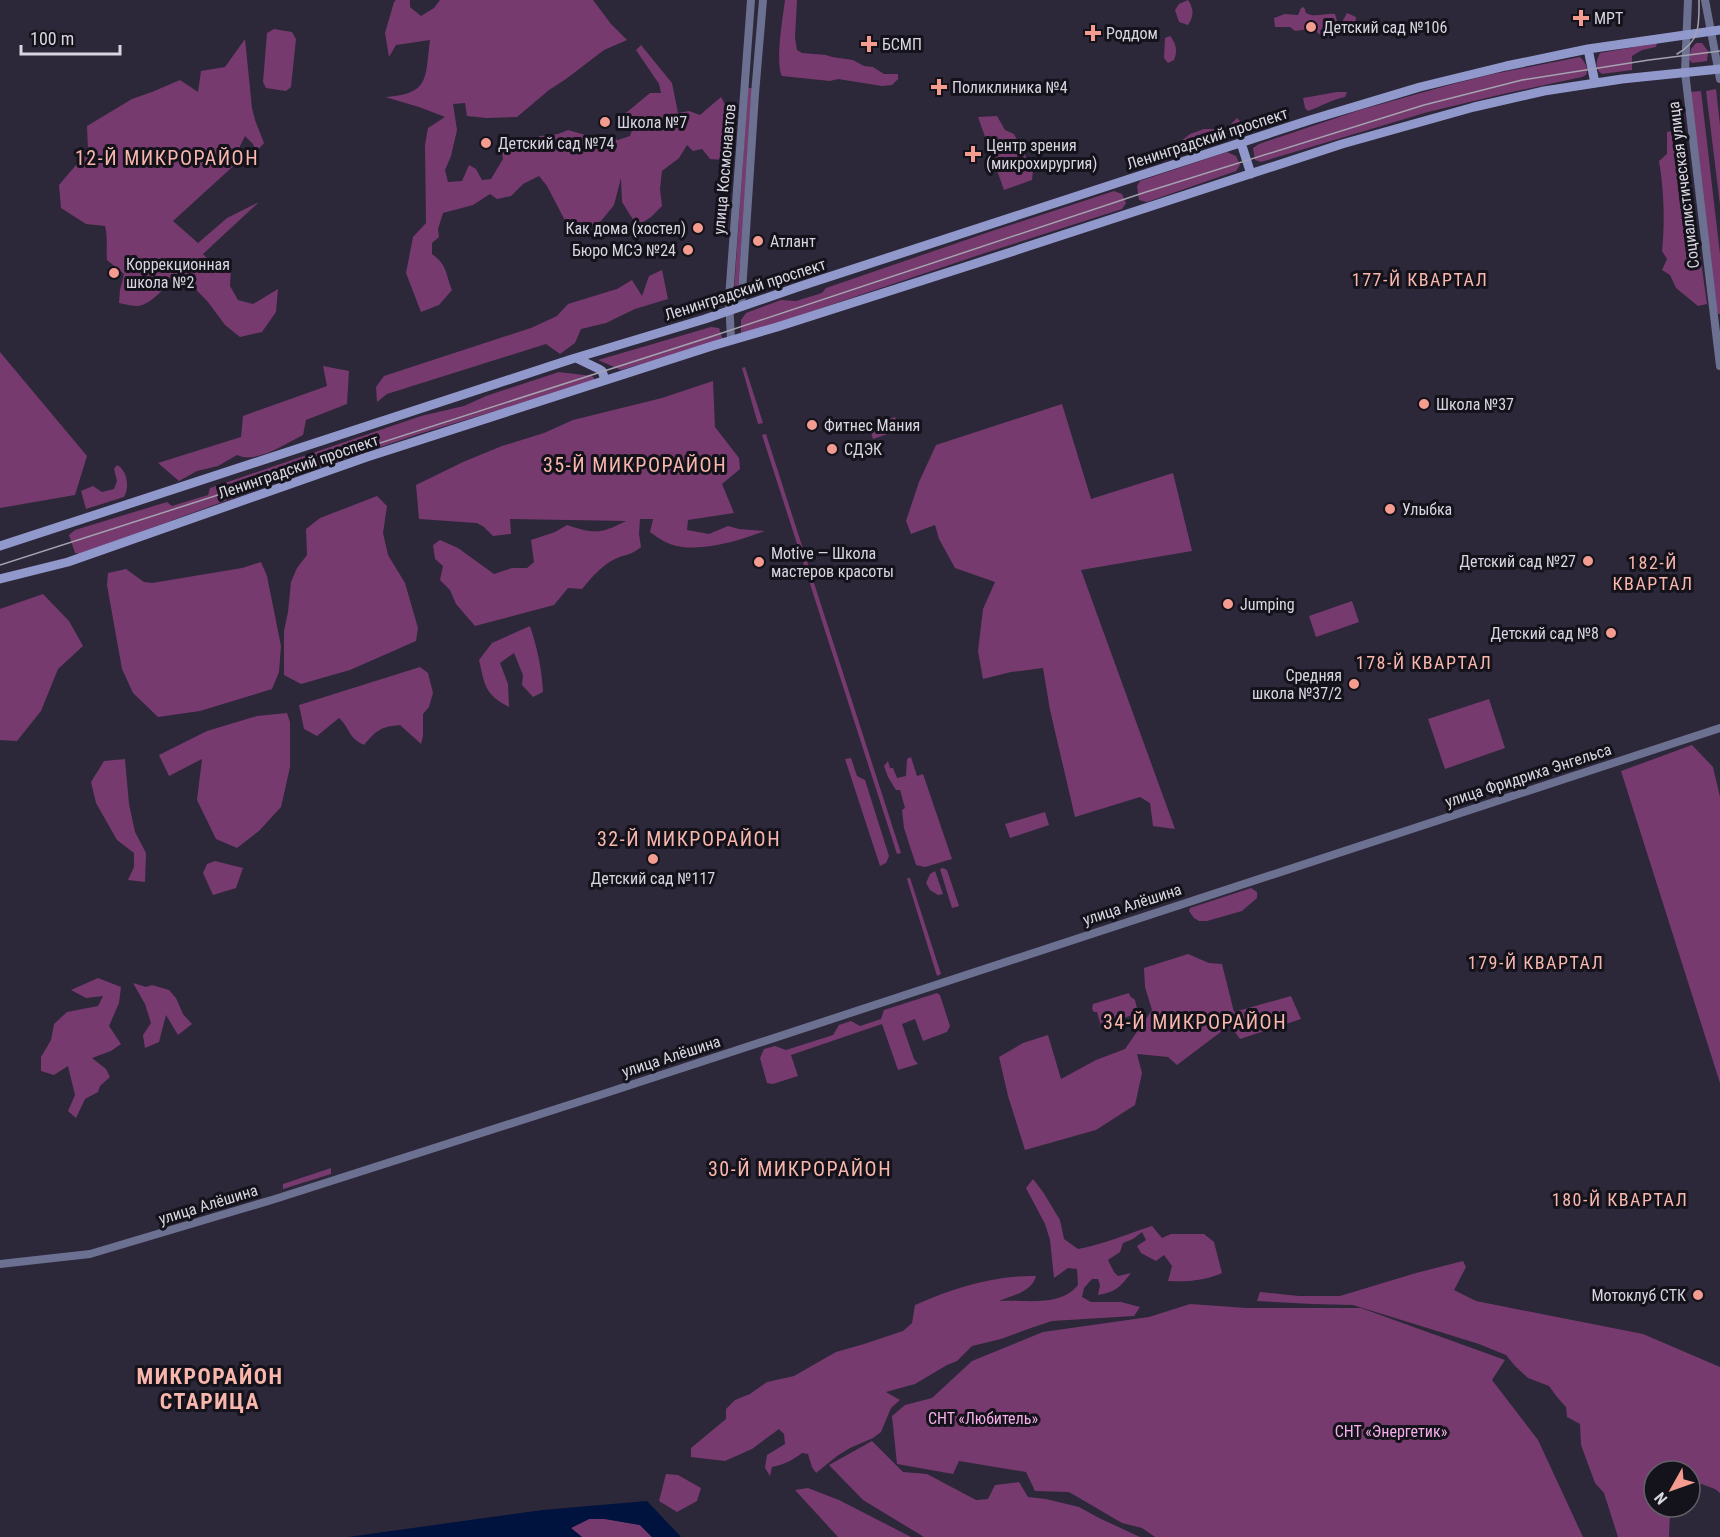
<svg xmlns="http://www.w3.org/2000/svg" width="1720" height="1537" font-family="'Roboto Condensed',sans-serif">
  <rect width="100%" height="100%" fill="#2c2739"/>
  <!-- green -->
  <path fill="#773a6f" d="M 396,0 L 410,0 L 410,7 L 421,16 L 434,8 L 440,0 L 593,0 L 611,24 L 627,40 L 604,50 L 566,79 L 549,90 L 517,117 L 487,118 L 467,116 L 465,103 L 453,104 L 457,130 L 451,156 L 445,170 L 448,182 L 462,181 L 469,165 L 476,169 L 482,180 L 491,179 L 503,159 L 501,146 L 530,141 L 540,136 L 558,134 L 568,130 L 589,136 L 605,136 L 618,140 L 630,136 L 634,124 L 615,122 L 650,93 L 661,93 L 659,84 L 636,50 L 641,45 L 672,83 L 678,113 L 689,111 L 700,115 L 721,97 L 729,112 L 727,141 L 723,160 L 710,159 L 702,149 L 693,151 L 687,145 L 679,158 L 662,171 L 660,189 L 662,206 L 651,217 L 637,226 L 622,202 L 621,178 L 614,205 L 601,221 L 572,234 L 547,186 L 539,176 L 523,184 L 511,196 L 497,199 L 490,194 L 473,205 L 443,213 L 438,229 L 439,237 L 432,243 L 432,254 C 448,266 445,273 452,290 L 439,305 L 421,312 L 406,273 L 413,237 L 426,223 L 425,145 L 428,128 L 445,117 L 419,107 L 385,97 C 430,94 425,79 430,40 L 396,45 L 389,57 L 385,33 L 394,2 Z
    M 785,0 L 797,0 L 795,38 L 797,50 L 802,53 L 826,55 L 832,57 L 853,60 L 864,66 L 873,67 L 884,74 L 898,74 L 898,79 L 892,85 L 882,86 L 838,79 L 830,81 L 782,76 C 775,63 783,16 785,0 Z
    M 1188,0 C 1194,9 1194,16 1188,25 L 1179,22 L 1175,10 L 1179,4 Z
    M 1304,7 L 1306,13 C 1314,18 1326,13 1335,14 L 1338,24 L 1341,24 L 1347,13 L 1356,17 L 1355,27 L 1349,26 L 1349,33 L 1323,38 L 1323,35 L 1319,34 L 1312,27 L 1310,29 L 1295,31 L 1290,27 L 1275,27 L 1274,18 L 1285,14 L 1298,15 L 1301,8 Z
    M 274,29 L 292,32 L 296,39 L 291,87 L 286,91 L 266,88 L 263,82 L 267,33 Z
    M 1170,36 C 1176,43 1178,51 1174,60 L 1168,63 L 1164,58 L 1165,38 Z
    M 245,39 L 252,108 L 255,120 L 264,143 L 256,152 L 253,144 L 245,136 L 240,146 L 240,160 L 173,221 L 198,243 L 227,218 L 259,202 L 203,254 L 215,267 L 231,268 L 230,286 L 238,300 L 253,304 L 278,289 L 276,312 L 262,332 L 240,337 L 225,325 L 208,302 L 180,273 C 168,283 153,304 138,306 C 132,306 125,304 119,303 L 120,290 L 124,274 L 107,260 C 106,248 108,237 105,226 L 86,224 L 61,208 L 59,185 L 88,151 L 87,126 L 132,99 L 152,92 L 180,80 L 198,92 L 201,71 L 225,67 Z
    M 1657,43 L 1656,47 L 1642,50 L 1632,56 L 1632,70 L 1602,74 C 1594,69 1596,61 1600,53 Z
    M 1696,43 L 1702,43 L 1708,51 L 1707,61 L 1692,63 L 1689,59 L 1691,49 Z
    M 1580,57 C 1585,62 1589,68 1586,75 L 1582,77 L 1503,94 L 1428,112 L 1261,162 L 1255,160 L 1253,148 L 1259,144 L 1360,110 L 1442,87 L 1488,75 Z
    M 748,88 L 752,88 L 738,291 L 734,291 Z
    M 1716,89 L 1720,125 L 1720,205 L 1706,91 Z
    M 1701,91 L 1720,254 L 1720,314 L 1718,314 L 1714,301 L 1690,92 Z
    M 1337,92 L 1347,92 L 1345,97 C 1333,99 1320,107 1308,111 L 1305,108 L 1303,98 Z
    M 997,116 L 1005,130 L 1014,134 L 1033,171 L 1032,180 L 1004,190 L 978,117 Z
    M 1237,118 L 1240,121 L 1241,131 L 1163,162 L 1154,160 L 1153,153 L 1161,147 L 1180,142 L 1190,134 L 1204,129 L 1226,129 Z
    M 1672,131 L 1680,144 L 1684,147 L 1688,168 L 1707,304 L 1698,306 L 1676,288 L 1670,275 L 1662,270 L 1667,259 L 1662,251 C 1665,222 1664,190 1659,161 L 1667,154 L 1667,132 Z
    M 1227,152 L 1236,156 L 1240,165 L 1236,171 L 1147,202 L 1139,200 L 1137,186 L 1140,181 Z
    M 1114,191 L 1122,194 L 1126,203 L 1122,209 L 982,254 L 741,335 L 741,320 L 746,313 L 781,300 L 796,301 L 822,293 L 826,288 L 992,231 Z
    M 662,270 L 668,299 L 635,309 L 606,323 L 581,329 L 575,343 L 560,354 L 546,344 L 387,394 L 377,402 L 376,387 L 384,376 L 531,328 L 557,316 L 568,304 L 617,289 L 632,280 L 642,296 L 649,276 Z
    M 711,327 L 719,328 L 723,340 L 621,370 L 598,360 Z
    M 0,352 L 87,456 L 75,495 L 0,508 Z
    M 323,366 L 349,371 L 347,404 L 306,420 L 303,435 C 285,444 256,464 237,455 L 218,466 L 197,471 L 179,481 L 158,463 L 241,437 L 243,416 L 327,386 Z
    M 745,367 L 763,423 L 758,424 L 742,368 Z
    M 559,372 L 592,376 L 594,378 L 594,381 L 419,434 L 277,482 L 80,554 L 75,553 L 69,535 L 75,530 L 167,502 L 172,506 L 208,495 L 210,488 L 421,416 L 464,406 L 486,396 Z
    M 713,381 L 715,427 L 739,458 L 740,469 L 722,484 L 734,513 L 688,520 L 687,530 L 709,534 L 728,526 L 739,529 L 765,531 C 738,541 698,554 670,544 C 662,541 656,536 650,532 L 653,519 L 640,519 L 639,534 L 641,547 C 630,556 625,554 615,559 C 601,566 592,577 582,589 L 568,588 L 554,605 L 475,626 L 456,604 L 450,590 L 440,580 L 443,566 L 435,559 L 433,545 L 440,540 L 458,548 L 494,574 L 512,568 L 527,568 L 534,562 L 531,540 L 555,532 L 567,525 C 594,534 601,534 626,521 L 510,519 L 511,534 L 493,536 L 484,527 L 477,523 L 419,519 L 416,485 L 463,462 L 502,446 L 544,433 L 573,420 L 662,398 Z
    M 1062,404 L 1091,499 L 1173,473 L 1192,551 L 1081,570 L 1175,829 L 1153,826 L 1150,803 L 1140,797 L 1075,817 L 1050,710 L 1043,668 L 1011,672 L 983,679 L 978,651 L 983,609 L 995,582 L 955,568 L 939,539 L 935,525 L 911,534 L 906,521 L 919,482 L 936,445 Z
    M 895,417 L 899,430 L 873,439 L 869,426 Z
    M 766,434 L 901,853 L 897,854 L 762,435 Z
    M 117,465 C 127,470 130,487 124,497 L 86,509 L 81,491 L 93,486 L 102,492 L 114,489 L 117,481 L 114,469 Z
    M 377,496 L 387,506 L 383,533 L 388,555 L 405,583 L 418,628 L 416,641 L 350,670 L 301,684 L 284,675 L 284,631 L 288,612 L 291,582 L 297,568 L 307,555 L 306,529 L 320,518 Z
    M 261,562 L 267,576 L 281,646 L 279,672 L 272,689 L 200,711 L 158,717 L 133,693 L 122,669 L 107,585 L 108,573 L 126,569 L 144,582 L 152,583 L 242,568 Z
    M 43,594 L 69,621 L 83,646 L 58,669 L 41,711 L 17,741 L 0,740 L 0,609 Z
    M 1352,601 L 1359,622 L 1316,637 L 1309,616 Z
    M 530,626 C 537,647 542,669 543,692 L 533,697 L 522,685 L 523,675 L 514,653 L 500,663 L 508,684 L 509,707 C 484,694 485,685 479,660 L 492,643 Z
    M 420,667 L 428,673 L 433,693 L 429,707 L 423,714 L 423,736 L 421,744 L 400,725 C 380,727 377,730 364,745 C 347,737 351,729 339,718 L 317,736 L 304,729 L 299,705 Z
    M 1489,699 L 1505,748 L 1445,769 L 1428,719 Z
    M 287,713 L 290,722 L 290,767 L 281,807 L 259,831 L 237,848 L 216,839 L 197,800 L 202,759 L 169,776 L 159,755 L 207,731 L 257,716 Z
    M 1692,745 L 1713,767 L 1720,797 L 1720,1083 L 1621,771 Z
    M 911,757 L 917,776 L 923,774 L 952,859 L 925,867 L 916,865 L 904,828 L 902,810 L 905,808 L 900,790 L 896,790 L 888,777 L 884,766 L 888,761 L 890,768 L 893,768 L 897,778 L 906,776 L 907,759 Z
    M 851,758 L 857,776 L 865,780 L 889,856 L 886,863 L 880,866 L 845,759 Z
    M 125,759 L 129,804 L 135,832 L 146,853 L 145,882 L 128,880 L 134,867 L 134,853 L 117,840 L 96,803 L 91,782 L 104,761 Z
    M 1045,812 L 1049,825 L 1010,838 L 1005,824 Z
    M 215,861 L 243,868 L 236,888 L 213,895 L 203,873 L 207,864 Z
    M 943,868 L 947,870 L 959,906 L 952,908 L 940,869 Z
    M 935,871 L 943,894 L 938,895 L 930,890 L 926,883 L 930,874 Z
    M 908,878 L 910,878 L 941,974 L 937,976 L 907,879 Z
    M 1251,888 L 1257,892 L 1257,898 L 1242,911 L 1207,921 L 1199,921 L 1194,918 L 1189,911 L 1190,908 Z
    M 1188,954 L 1209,963 L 1222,964 L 1234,1012 L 1291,996 L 1301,1019 L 1240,1039 L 1230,1025 L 1177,1065 L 1168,1057 L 1137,1054 L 1142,1073 L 1135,1105 L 1096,1130 L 1025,1150 L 1008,1096 L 999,1057 L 1023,1043 L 1048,1035 L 1061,1079 L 1096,1060 L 1125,1049 L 1152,1010 L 1145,987 L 1144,968 Z
    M 98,978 L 121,987 L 119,1003 L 109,1026 L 121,1044 L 111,1051 L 92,1058 L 106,1069 L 110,1077 L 100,1086 L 98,1092 L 85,1099 L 76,1118 L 68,1111 L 75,1095 L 68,1066 L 54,1075 L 41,1071 L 41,1057 L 51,1040 L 54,1024 L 67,1012 L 98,1006 L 103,996 L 86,998 L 71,990 Z
    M 133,983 L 146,987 L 152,985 L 169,990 L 176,998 L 183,1014 L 192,1024 L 178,1035 L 166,1015 L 159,1042 L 145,1048 L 143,1035 L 151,1023 L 145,1004 Z
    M 937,993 L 940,995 L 950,1026 L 947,1032 L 923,1041 L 915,1019 L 902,1024 L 914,1059 L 918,1064 L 898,1070 L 882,1024 L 791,1055 L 798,1076 L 773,1084 L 767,1083 L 760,1058 L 764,1049 L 775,1046 L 786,1050 L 833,1035 L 839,1025 L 851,1021 L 860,1026 L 881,1019 L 884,1010 Z
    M 1129,993 L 1130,996 L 1135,1000 L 1138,1013 L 1101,1026 L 1097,1012 L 1094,1012 L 1092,1009 L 1093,1004 Z
    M 331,1168 L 331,1174 L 283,1189 L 283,1184 Z
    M 1033,1179 L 1043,1192 L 1060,1220 L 1064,1239 L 1078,1249 C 1104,1244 1127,1234 1152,1226 L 1162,1238 L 1171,1234 L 1204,1234 L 1214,1242 L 1222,1273 C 1204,1281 1186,1282 1168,1281 L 1172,1266 L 1164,1255 L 1156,1261 L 1141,1253 L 1137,1246 L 1146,1240 L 1142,1232 L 1133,1239 L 1123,1243 L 1120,1252 L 1108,1260 L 1114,1272 L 1118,1276 L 1131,1273 C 1120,1287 1116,1292 1098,1295 L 1100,1285 L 1098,1279 L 1092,1279 L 1084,1288 L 1082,1297 L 1091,1302 L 1121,1302 L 1140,1307 L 1134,1316 L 1052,1321 L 1028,1329 L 1001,1339 L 972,1346 L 957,1361 L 947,1365 L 915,1384 L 886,1392 L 900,1400 L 891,1408 L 881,1432 L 873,1438 L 850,1448 L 837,1456 L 816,1473 L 812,1467 L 808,1454 L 802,1453 C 793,1460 783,1465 772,1467 L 770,1476 L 765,1468 L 767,1455 L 785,1444 L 784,1434 L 779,1429 L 752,1449 L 725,1461 L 691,1457 L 691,1448 L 726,1419 L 726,1409 L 735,1400 L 750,1394 L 767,1382 L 794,1376 L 836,1352 L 864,1344 L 903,1331 L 912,1323 L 915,1305 C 953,1288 995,1275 1036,1276 C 1032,1292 1011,1296 999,1301 C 1025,1299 1059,1308 1078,1285 L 1077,1269 L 1068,1268 L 1054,1278 L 1050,1240 L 1045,1224 L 1026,1188 Z
    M 1463,1261 L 1466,1267 L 1454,1290 L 1476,1301 L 1643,1334 L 1720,1367 L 1720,1493 L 1715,1489 L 1696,1482 L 1690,1487 L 1690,1471 L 1654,1471 L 1654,1507 L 1673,1507 L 1670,1512 L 1669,1537 L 1618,1537 L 1604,1493 L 1595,1483 L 1581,1445 L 1580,1424 L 1567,1417 L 1566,1407 L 1557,1397 L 1549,1386 L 1528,1378 L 1515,1366 L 1506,1355 L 1479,1344 L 1353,1305 L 1312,1304 L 1257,1301 L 1260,1292 L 1299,1296 L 1340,1296 L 1416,1273 Z
    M 1190,1304 L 1247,1308 L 1361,1308 L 1505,1360 L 1492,1380 L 1538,1440 L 1583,1537 L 1155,1537 L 1142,1528 L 1122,1523 L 1069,1492 L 1035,1491 L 1026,1472 L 959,1461 L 953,1474 L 897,1464 L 892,1416 L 905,1405 L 932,1398 L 972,1361 L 1043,1332 L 1149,1317 Z
    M 872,1441 L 903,1472 L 927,1474 L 976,1500 L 988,1499 L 995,1485 L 1019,1482 L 1028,1497 L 1046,1499 L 1079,1507 L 1099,1518 L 1140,1537 L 924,1537 L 863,1500 L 829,1465 Z
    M 666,1474 L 678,1475 L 701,1488 L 697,1501 L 677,1512 L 659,1501 Z
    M 808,1488 L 839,1500 L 911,1537 L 838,1537 L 795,1490 Z
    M 589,1519 L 605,1519 L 640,1525 L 652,1537 L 582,1537 L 570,1528 Z"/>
  <!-- water -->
  <path fill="#00123e" d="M 647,1501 L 681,1537 L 652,1537 L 640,1525 L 605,1519 L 589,1519 L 571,1528 L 582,1537 L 348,1537 L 543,1510 Z"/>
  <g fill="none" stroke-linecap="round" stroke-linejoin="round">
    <!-- tertiary -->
    <path stroke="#6c7191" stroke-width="8" d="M 1688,0 L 1685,72 L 1720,366
      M 1705,0 L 1720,79
      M 741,307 L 755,94 L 763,0
      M 731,340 L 729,298 L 751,0
      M 0,1264 L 90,1254 L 275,1199 L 600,1095 L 1720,728"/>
    <!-- secondary -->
    <path stroke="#9199cc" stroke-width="9" d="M 1588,49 L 1595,83
      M 1241,143 L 1251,174
      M 576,358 L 599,369 L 602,371 L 605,380
      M 0,546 L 572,359 L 705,319 L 801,286 L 1310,120 L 1420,87 L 1506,66 L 1588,49 L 1720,30
      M 0,579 L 68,562 L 367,457 L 712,346 L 777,327 L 974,264 L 1342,144 L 1474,107 L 1544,91 L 1622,79 L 1720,69"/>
    <!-- tram -->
    <path stroke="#a5a2b0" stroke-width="1.5" d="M 1677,54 C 1701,41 1699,24 1699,0
      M 0,565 L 710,337 L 1146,192 L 1424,105 L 1522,80 L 1649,60 L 1720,51"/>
  </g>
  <!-- markers -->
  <g fill="#f59c91" stroke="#14121a" stroke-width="2">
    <path d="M1578 9h6v6h6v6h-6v6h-6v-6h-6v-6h6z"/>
    <circle cx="1311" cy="27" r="6"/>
    <path d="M1090 24h6v6h6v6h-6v6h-6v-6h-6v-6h6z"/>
    <path d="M866 35h6v6h6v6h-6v6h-6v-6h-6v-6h6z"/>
    <path d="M936 78h6v6h6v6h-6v6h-6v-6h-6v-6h6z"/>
    <circle cx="605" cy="122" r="6"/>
    <circle cx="486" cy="143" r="6"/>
    <path d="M970 145h6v6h6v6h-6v6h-6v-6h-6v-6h6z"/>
    <circle cx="698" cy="228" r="6"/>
    <circle cx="758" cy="241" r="6"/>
    <circle cx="688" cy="250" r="6"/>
    <circle cx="114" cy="273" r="6"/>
    <circle cx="1424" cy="404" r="6"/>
    <circle cx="812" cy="425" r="6"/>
    <circle cx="832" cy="449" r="6"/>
    <circle cx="1390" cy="509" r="6"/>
    <circle cx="1588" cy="561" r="6"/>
    <circle cx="759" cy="562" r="6"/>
    <circle cx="1228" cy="604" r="6"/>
    <circle cx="1611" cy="633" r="6"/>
    <circle cx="1354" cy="684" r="6"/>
    <circle cx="653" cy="859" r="6"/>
    <circle cx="1698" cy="1295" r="6"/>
  </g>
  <g text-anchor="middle" stroke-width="6" stroke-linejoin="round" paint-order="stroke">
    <!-- poi labels -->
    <g font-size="16" fill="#d9d6e2" stroke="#14121a" text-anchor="start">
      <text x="1594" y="24">МРТ</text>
      <text x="1323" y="33">Детский сад №106</text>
      <text x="1106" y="39">Роддом</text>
      <text x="882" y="50">БСМП</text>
      <text x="952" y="93">Поликлиника №4</text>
      <text x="617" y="128">Школа №7</text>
      <text x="498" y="149">Детский сад №74</text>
      <text x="986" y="151">Центр зрения<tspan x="986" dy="18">(микрохирургия)</tspan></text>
      <text x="686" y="234" text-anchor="end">Как дома (хостел)</text>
      <text x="770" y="247">Атлант</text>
      <text x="676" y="256" text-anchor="end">Бюро МСЭ №24</text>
      <text x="126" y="270">Коррекционная<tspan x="126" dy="18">школа №2</tspan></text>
      <text x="1436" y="410">Школа №37</text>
      <text x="824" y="431">Фитнес Мания</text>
      <text x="844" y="455">СДЭК</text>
      <text x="1402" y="515">Улыбка</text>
      <text x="771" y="559">Motive — Школа<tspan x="771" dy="18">мастеров красоты</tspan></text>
      <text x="1576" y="567" text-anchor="end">Детский сад №27</text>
      <text x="1240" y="610">Jumping</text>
      <text x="1599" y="639" text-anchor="end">Детский сад №8</text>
      <text x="1342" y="681" text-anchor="end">Средняя<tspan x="1342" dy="18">школа №37/2</tspan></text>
      <text x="653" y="884" text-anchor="middle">Детский сад №117</text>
      <text x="1686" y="1301" text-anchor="end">Мотоклуб СТК</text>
    </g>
    <!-- street labels -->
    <g font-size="16" fill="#d9d6e2" stroke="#14121a">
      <text transform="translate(1207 138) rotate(-18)" y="6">Ленинградский проспект</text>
      <text transform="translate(724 169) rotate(-85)" y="6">улица Космонавтов</text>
      <text transform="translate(1683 185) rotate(-97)" y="6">Социалистическая улица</text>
      <text transform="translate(745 289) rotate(-18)" y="6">Ленинградский проспект</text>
      <text transform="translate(298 466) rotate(-19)" y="6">Ленинградский проспект</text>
      <text transform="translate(1528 775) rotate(-18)" y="6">улица Фридриха Энгельса</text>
      <text transform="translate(1132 904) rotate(-18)" y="6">улица Алёшина</text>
      <text transform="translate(671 1056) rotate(-18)" y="6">улица Алёшина</text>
      <text transform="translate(208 1204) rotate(-17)" y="6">улица Алёшина</text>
    </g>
    <!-- park labels -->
    <g font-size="16" fill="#f7afeb" stroke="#14121a">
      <text x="983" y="1424">СНТ «Любитель»</text>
      <text x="1391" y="1437">СНТ «Энергетик»</text>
    </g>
    <!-- neighbourhood labels -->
    <g font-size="18" letter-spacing="1.5" fill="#f9b6ad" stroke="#14121a">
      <text x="1420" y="286">177-Й КВАРТАЛ</text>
      <text x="1653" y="569">182-Й<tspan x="1653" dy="21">КВАРТАЛ</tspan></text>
      <text x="1424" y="669">178-Й КВАРТАЛ</text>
      <text x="1536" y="969">179-Й КВАРТАЛ</text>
      <text x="1620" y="1206">180-Й КВАРТАЛ</text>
    </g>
    <!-- quarter labels -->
    <g font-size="20" letter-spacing="1.5" fill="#f9b6ad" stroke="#14121a">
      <text x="167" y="165">12-Й МИКРОРАЙОН</text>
      <text x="635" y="472">35-Й МИКРОРАЙОН</text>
      <text x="689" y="846">32-Й МИКРОРАЙОН</text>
      <text x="1195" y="1029">34-Й МИКРОРАЙОН</text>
      <text x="800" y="1176">30-Й МИКРОРАЙОН</text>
    </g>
    <!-- district labels -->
    <g font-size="22" font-weight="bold" letter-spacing="1.5" fill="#f9b6ad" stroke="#14121a">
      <text x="210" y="1384">МИКРОРАЙОН<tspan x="210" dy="25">СТАРИЦА</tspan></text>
    </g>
  </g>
  <!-- north arrow -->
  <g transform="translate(1672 1489) rotate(230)"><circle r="28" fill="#14121a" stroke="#63606a" stroke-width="1.5"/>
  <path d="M0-4.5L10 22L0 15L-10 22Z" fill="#f59c91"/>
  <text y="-9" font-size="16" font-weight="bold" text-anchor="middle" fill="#d9d6e2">N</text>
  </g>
  <!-- scale -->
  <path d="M21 45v9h99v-9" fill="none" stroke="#d9d6e2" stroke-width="3"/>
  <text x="30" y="45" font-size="18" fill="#d9d6e2" stroke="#14121a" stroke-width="4.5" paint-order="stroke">100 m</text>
</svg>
